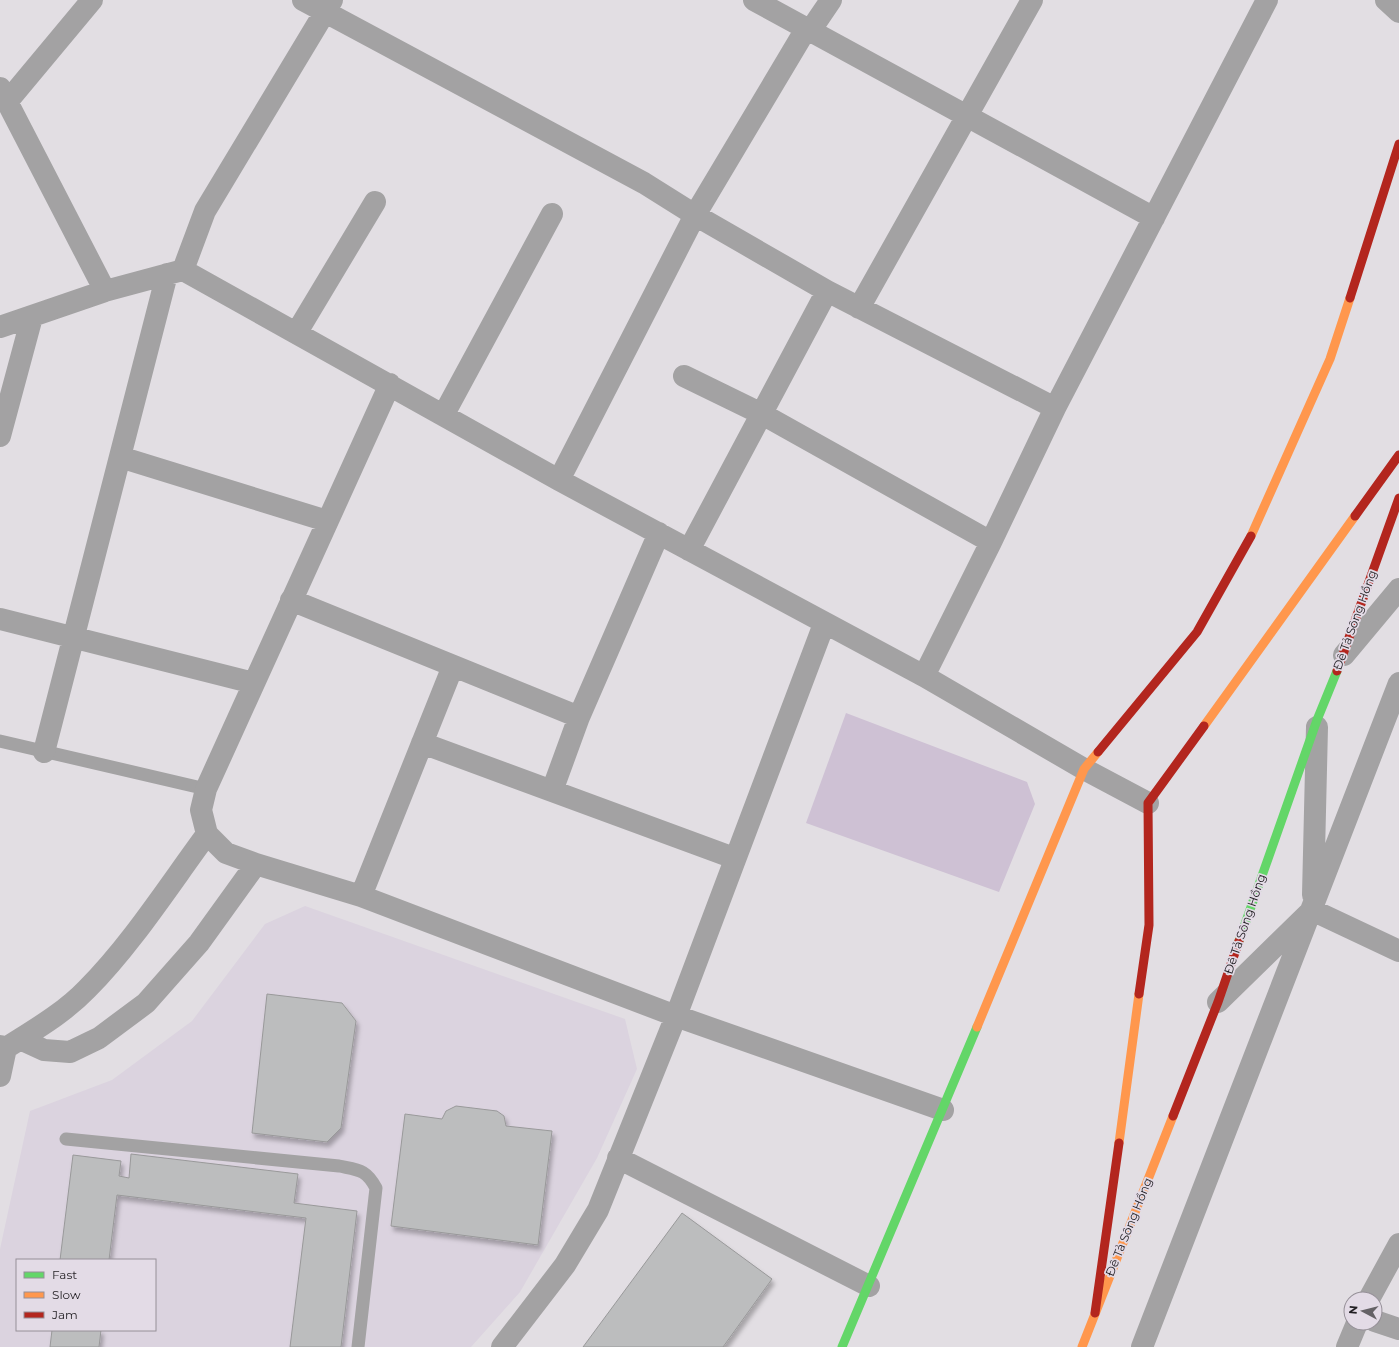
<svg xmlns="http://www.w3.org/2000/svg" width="1399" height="1347" font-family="Montserrat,sans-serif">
  <defs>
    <filter id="shadow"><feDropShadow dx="2.5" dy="4.5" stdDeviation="2" flood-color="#0004"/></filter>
  </defs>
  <rect width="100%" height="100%" fill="#e2dee3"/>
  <!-- built -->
  <path fill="#dbd3df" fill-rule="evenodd" d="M 305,906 L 625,1019 L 637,1069 L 597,1158 L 520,1292 L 471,1347 L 0,1347 L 0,1249 L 30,1111 L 112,1080 L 192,1021 L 265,924 ZM 17,1260 L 155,1260 L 155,1330 L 17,1330 Z"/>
  <!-- park -->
  <path fill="#cec1d4" d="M 846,713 L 1027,782 L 1035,804 L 999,892 L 806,823 Z"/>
  <!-- building -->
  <path fill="#bcbdbe" stroke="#99999a" filter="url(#shadow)" d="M 267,994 L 342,1003 L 356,1021 L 341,1128 L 327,1142 L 252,1133 Z
    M 456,1106 L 497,1111 L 504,1116 L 506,1126 L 552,1131 L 538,1245 L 391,1226 L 405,1114 L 442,1119 L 446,1111 Z
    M 131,1154 L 298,1174 L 294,1203 L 357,1211 L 341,1347 L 290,1347 L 306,1218 L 117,1195 L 109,1260 L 60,1260 L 73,1155 L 121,1161 L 119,1176 L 129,1178 Z
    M 682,1213 L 772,1279 L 723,1347 L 583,1347 Z
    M 52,1330 L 101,1330 L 99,1347 L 50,1347 Z"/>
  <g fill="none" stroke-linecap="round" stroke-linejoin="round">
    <!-- lane -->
    <path stroke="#a3a2a3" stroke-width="13" d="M 0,741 L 206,789
      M 66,1139 L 339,1166 C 358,1170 366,1169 376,1188 L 358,1347"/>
    <!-- street -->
    <path stroke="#a3a2a3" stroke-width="22" d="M 303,0 L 644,183 L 695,215 L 827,291
      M 754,0 L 1154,218
      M 1386,0 L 1399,12
      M 810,31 L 831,0
      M 0,88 L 105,291
      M 7,102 L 92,0
      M 183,270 L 205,211 L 332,0
      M 859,308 L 1032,0
      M 0,327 L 105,291 L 183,270 L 559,480 L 924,676 L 1084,769 L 1148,803
      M 297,332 L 375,202
      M 684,376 L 762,414 L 991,542
      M 390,384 L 206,789 L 201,810 L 207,834 L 226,853 L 256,864 L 361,896 L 676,1016 L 943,1110
      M 444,414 L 552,214
      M 0,436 L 32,317
      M 120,457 L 327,521
      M 559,480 L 695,215 L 806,29
      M 689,550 L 827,291 L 1055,408
      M 291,600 L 579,717 L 659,533
      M 0,619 L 254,683
      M 1344,655 L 1399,589
      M 924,676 L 991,542 L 1055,408 L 1267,0
      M 422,743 L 734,858
      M 44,752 L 167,274
      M 552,791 L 579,717
      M 1313,895 L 1317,727
      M 361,896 L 453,666
      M 1218,1002 L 1312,910 L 1399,951
      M 20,1039 L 44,1050 L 70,1052 L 99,1038 L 146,1003 L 199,943 L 256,864
      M 0,1046 L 6,1048 C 34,1030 64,1013 87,989 C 131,945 170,884 207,834
      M 0,1076 L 6,1048
      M 618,1158 L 869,1286
      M 1369,1299 L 1399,1244
      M 1375,1321 L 1399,1329
      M 502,1347 L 565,1265 L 598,1210 L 676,1016 L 824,624
      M 1142,1347 L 1399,683
      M 1347,1347 L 1357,1323"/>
    <!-- fast -->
    <path stroke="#63d668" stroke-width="9" d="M 1239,941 L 1317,720 L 1337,671
      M 842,1347 L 977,1027"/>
    <!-- slow -->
    <path stroke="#ff974d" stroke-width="9" d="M 1251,536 L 1330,359 L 1350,298
      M 1204,726 L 1355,516
      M 977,1027 L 1084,769 L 1098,752
      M 1119,1143 L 1139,994
      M 1082,1347 L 1173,1116"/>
    <!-- jam -->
    <path stroke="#b3261e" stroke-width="9" d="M 1350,298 L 1399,144
      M 1355,516 L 1399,455
      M 1337,671 L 1399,498
      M 1098,752 L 1197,632 L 1251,536
      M 1139,994 L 1149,925 L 1148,803 L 1204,726
      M 1173,1116 L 1218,1002 L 1239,941
      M 1095,1313 L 1119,1143"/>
  </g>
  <g text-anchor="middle" stroke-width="3.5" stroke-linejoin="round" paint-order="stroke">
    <!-- street labels -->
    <g font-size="12" fill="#221f23" stroke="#e3dbe6">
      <text transform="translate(1355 620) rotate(-70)" y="4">Đê Tả Sông Hồng</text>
      <text transform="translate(1245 924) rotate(-71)" y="4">Đê Tả Sông Hồng</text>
      <text transform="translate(1129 1227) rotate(-68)" y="4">Đê Tả Sông Hồng</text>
    </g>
  </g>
  <!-- legend -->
  <rect x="16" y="1259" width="140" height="72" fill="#e3dbe6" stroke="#969098"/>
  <rect x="24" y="1272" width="20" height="6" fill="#63d668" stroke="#969098"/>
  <text x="52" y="1279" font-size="12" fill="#221f23">Fast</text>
  <rect x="24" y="1292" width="20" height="6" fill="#ff974d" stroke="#969098"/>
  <text x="52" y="1299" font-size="12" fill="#221f23">Slow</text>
  <rect x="24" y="1312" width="20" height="6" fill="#b3261e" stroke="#969098"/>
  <text x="52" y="1319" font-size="12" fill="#221f23">Jam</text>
  <!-- north arrow -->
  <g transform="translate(1363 1311) rotate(277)"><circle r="19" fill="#e3dbe6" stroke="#969098"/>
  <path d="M0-3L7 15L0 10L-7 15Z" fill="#656266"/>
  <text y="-6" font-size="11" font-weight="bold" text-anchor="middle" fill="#221f23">N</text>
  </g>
</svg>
